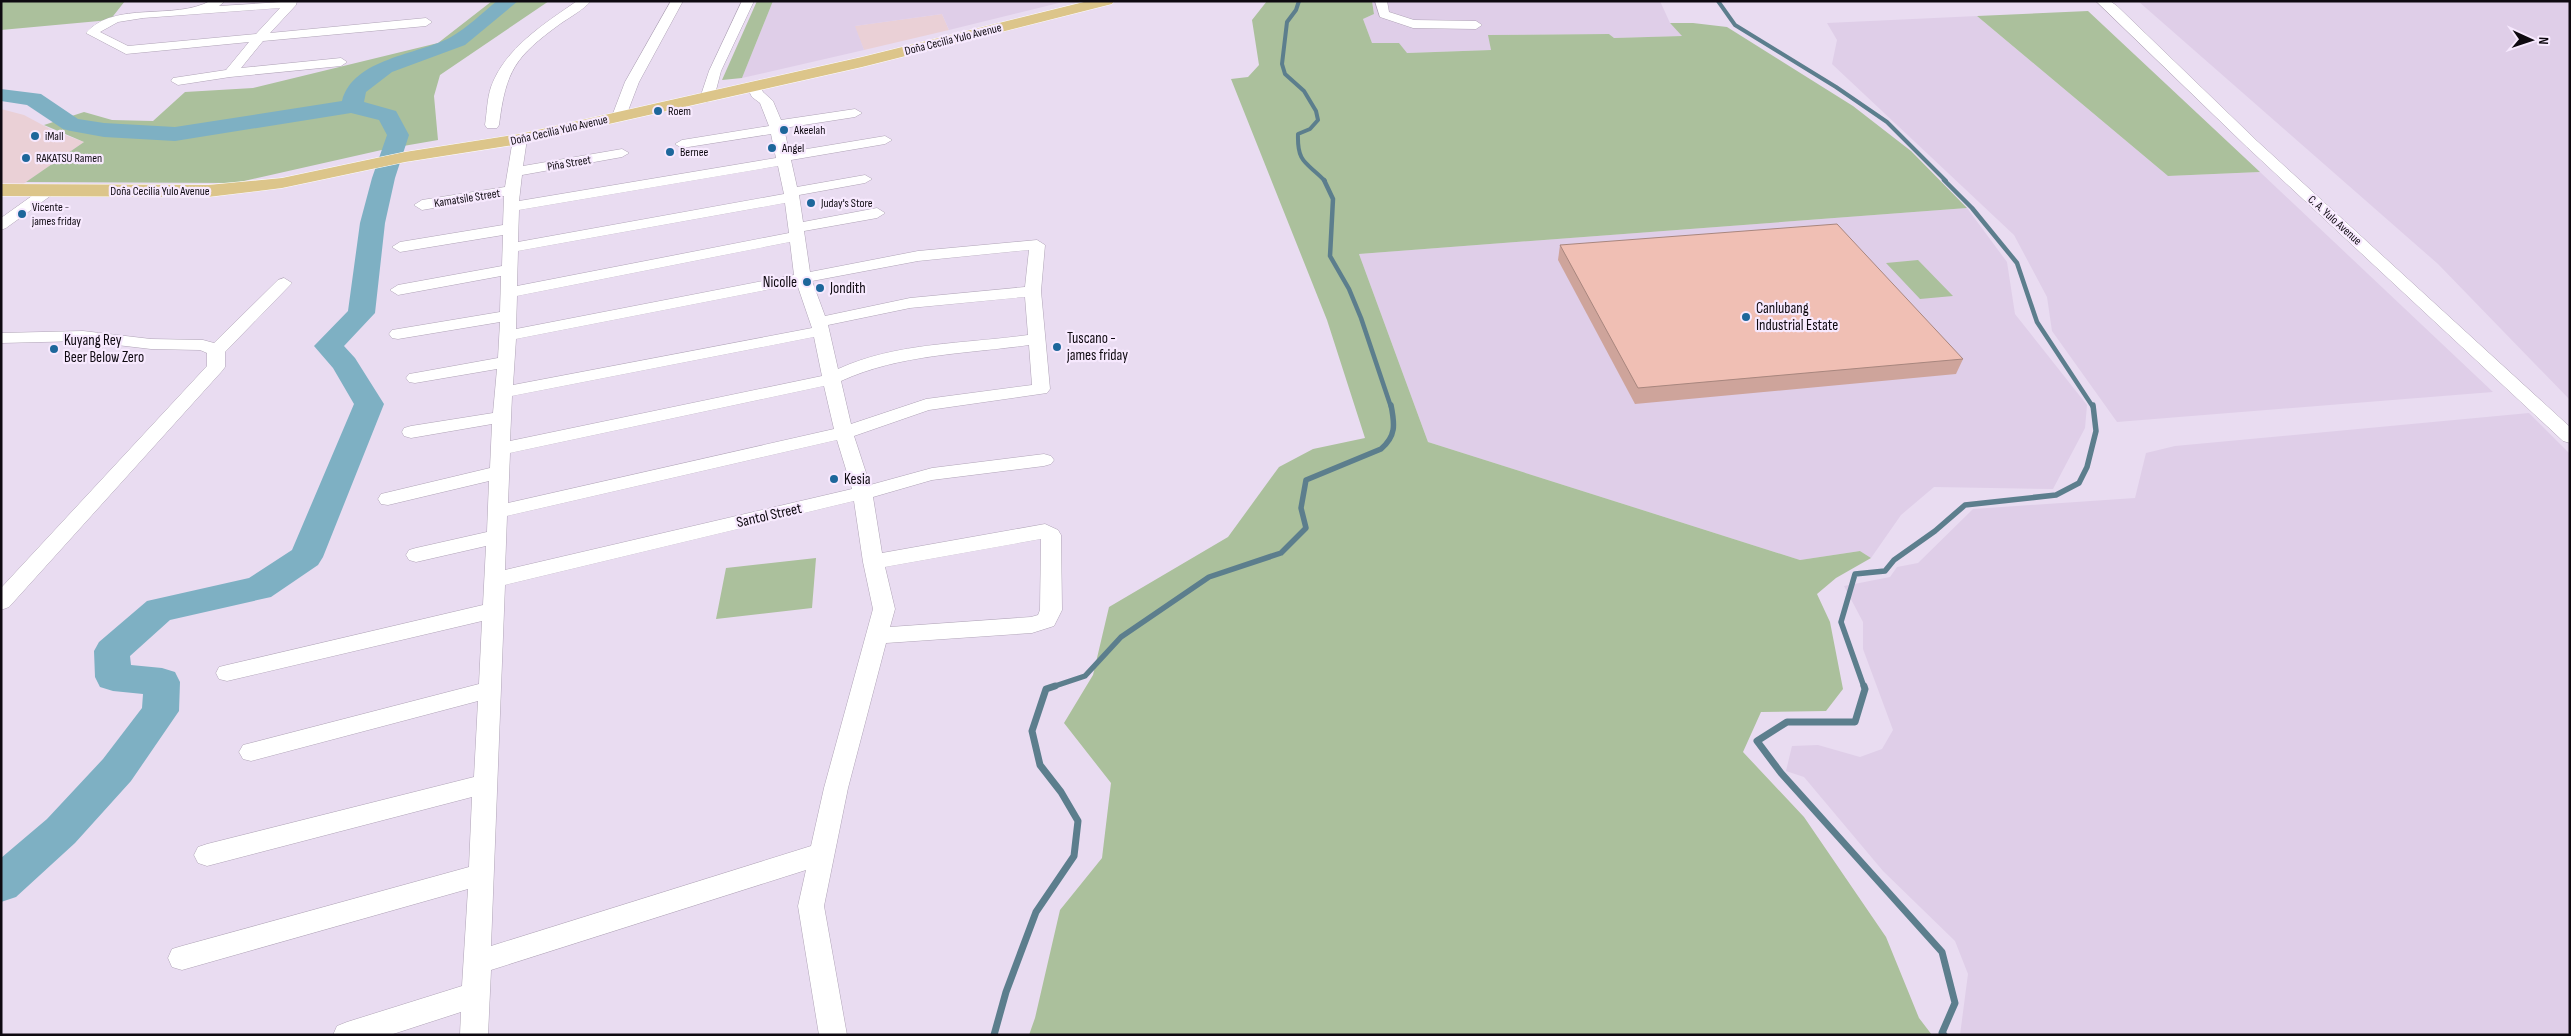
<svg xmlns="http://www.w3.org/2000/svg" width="2571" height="1036" font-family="'Sofia Sans Condensed',sans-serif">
  <rect width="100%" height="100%" fill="#e9dcf1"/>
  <!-- commercial -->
  <path fill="#ead0d6" d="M 942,14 L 949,30 L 864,50 L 854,26 Z
    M 1,109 L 24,115 L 52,130 L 84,142 L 22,185 L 1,185 Z"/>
  <!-- built -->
  <path fill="#dfcee8" d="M 773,1 L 1067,1 L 949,30 L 942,14 L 855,26 L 864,50 L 742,78 Z
    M 1372,1 L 1660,1 L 1670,23 L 1683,36 L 1614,38 L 1609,34 L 1489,35 L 1491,50 L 1406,53 L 1399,43 L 1372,43 L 1363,19 L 1374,14 Z
    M 2138,1 L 2570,1 L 2570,400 L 2438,264 Z
    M 1977,16 L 2168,176 L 2260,172 L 2493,392 L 2117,422 L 2052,331 L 2047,297 L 2014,235 L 1832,64 L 1837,40 L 1827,23 Z
    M 1967,208 L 2007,262 L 2015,314 L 2087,405 L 2085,428 L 2053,489 L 1934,487 L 1901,515 L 1871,558 L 1860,551 L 1800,560 L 1428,442 L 1359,254 Z
    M 2529,413 L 2570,454 L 2570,1035 L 1960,1035 L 1968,974 L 1955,941 L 1883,871 L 1804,777 L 1786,771 L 1792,746 L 1818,745 L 1860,757 L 1882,749 L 1893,730 L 1863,649 L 1863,622 L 1844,586 L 1890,577 L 1897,567 L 1918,563 L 1973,509 L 2135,498 L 2146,453 L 2175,446 Z"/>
  <!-- green -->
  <path fill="#abc09c" d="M 1,1 L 125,1 L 110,20 L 1,30 Z
    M 492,1 L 549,1 L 440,75 L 434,96 L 438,140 L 386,149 L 235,183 L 26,182 L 84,142 L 44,125 L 84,112 L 112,120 L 153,121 L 185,92 L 253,88 L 438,43 Z
    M 757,1 L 773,1 L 742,78 L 722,80 Z
    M 1267,1 L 1372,1 L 1374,14 L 1363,19 L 1372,43 L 1399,43 L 1407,53 L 1491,50 L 1488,35 L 1609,34 L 1614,38 L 1682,36 L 1670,23 L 1693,23 L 1727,27 L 1853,106 L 1911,151 L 1967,208 L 1359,254 L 1428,442 L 1800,560 L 1860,551 L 1871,558 L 1836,578 L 1817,594 L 1830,622 L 1843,689 L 1826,711 L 1761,712 L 1743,752 L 1804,817 L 1886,937 L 1919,1018 L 1932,1035 L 1029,1035 L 1035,1018 L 1060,910 L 1102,858 L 1111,783 L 1064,723 L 1093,675 L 1109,607 L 1228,537 L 1279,467 L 1313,449 L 1365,438 L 1327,320 L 1231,79 L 1248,77 L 1259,65 L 1252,20 Z
    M 2088,11 L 2260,172 L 2168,176 L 1977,16 Z
    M 1918,260 L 1953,296 L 1920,299 L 1886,263 Z
    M 816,558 L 812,608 L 716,619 L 726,568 Z"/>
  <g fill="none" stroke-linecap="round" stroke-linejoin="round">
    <!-- stream-far3 -->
    <path stroke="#5c7e8d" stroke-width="4" d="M 1299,1 L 1296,10 L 1287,22 L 1282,64 L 1285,74 L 1304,91 L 1316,111 L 1318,120 L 1310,129 L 1298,134 C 1297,164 1307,162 1325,181
      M 1718,1 L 1735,25 L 1836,87 L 1887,122 L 1946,181"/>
    <!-- stream-far2 -->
    <path stroke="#5c7e8d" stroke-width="4.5" d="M 1324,180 L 1333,199 L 1330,256 L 1349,289 L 1361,318 L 1391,407
      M 1944,180 L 1972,208 L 2017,263 L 2037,322 L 2093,407"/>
    <!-- stream-far1 -->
    <path stroke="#5c7e8d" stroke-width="5.5" d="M 1052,687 L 1085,676 L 1121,637 L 1209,577 L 1281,553 L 1306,528 L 1301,508 L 1306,480 L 1381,449 C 1396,436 1395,425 1391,405
      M 1864,687 L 1841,622 L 1855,574 L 1885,571 L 1894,560 L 1935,531 L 1965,505 L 2056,495 L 2079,483 L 2087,467 L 2096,431 L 2093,405"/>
    <!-- stream -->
    <path stroke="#5c7e8d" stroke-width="7" d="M 1864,686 L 1865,689 L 1855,722 L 1787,722 L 1757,741 L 1781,773 L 1942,952 L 1955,1003 L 1942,1033 L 1944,1035
      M 994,1035 L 1006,992 L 1036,912 L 1074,856 L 1078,821 L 1061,792 L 1040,765 L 1032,731 L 1046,689 L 1055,686"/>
    <!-- river -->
    <path fill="#7eb0c3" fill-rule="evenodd" d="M 497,1 L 518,1 L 465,45 L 392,72 L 366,92 L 364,102 L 396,111 L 409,135 L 395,178 L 385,223 L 375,313 L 344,346 L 355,358 L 384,404 L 323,557 L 318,565 L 271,597 L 170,620 L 130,656 L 131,665 L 162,668 L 175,672 L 180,682 L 179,711 L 131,781 L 75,843 L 16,897 L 1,902 L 1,858 L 47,819 L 103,759 L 142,708 L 143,694 L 113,691 L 100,687 L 95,677 L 94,651 L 99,642 L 147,601 L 249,578 L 292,550 L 354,404 L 333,368 L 314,346 L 348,311 L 360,223 L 372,178 L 387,135 L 379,120 L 351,113 L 175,141 L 104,137 L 71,131 L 63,129 L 27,105 L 1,101 L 1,89 L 41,94 L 78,119 L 104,123 L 175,127 L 342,101 C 353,58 418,55 451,37 C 467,28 482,13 497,1 Z"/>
    <!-- minor casing -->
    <g stroke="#b0a4b7" stroke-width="1">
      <path id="minor" d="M 210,1 L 225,1 L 219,6 L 297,1 L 296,5 L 270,33 L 426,18 L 432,22 L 426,26 L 263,41 L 241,68 L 341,58 L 347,62 L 341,66 L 230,77 L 178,85 L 171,81 L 173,78 L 226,70 L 249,42 L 126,54 L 86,33 C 115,0 174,21 210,1 ZM 280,8 L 256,34 L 128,46 L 100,32 L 118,22 L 143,18 Z
        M 577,1 L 591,1 C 583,10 570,17 560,24 C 515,57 506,70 499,125 L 497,128 L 487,128 L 485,125 C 487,112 487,99 491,87 C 505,48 544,24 577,1 Z
        M 671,1 L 683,1 L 639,82 L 626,116 L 624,119 L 614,119 L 612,116 L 625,82 Z
        M 742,1 L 754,1 L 721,71 L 714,98 L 707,102 L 702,101 L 700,98 L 709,71 Z
        M 1375,1 L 1387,1 L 1389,12 L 1414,20 L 1476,21 L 1482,25 L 1476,29 L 1413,28 L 1380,17 Z
        M 2096,1 L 2110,1 L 2117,6 L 2257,141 L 2570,427 L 2570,443 L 2563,441 L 2247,147 Z
        M 754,83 L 759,84 L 763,92 L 773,101 L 781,120 L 855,109 L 862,113 L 855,117 L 784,128 L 789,152 L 885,136 L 892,140 L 885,144 L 791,160 L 797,187 L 865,175 L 872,179 L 865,183 L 799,195 L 803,222 L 877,208 L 885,213 L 877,218 L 804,231 L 810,272 L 918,251 L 1037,240 L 1045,245 L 1041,291 L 1050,389 L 1047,393 L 929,410 L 854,436 L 870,485 L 932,468 L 1044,454 L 1051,456 L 1054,460 L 1051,464 L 1044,466 L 932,480 L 873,497 L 882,553 L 1045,524 L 1058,530 L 1061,535 L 1062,610 L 1054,626 L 1032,633 L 886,643 L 848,788 L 824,906 L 847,1035 L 819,1035 L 798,906 L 806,870 L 491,970 L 488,1035 L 460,1035 L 461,1012 L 390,1035 L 333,1035 L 337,1026 L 347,1022 L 462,986 L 468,889 L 182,970 L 172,967 L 168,958 L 172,949 L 182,946 L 469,867 L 472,797 L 207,866 L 198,863 L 194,855 L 198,847 L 207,844 L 474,777 L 478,701 L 251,761 L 243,759 L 239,752 L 243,745 L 251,743 L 479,684 L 482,621 L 227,681 L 219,679 L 216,673 L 219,667 L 227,665 L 483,605 L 486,546 L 416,562 L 409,560 L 406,555 L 409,550 L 416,548 L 487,532 L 489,481 L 388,505 L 381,504 L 378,499 L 381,494 L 490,468 L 492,424 L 411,438 L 404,436 L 402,432 L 404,428 L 411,426 L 493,413 L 497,369 L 415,383 L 409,382 L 406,378 L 409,374 L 415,373 L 498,358 L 500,322 L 398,339 L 392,338 L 389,334 L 392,330 L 500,312 L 501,276 L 398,295 L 390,290 L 398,285 L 502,266 L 503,235 L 400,252 L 392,247 L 400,242 L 503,225 L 504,196 L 422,210 L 414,205 L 422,200 L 505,187 L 513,139 L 520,135 L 527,139 L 523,166 L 622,149 L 629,153 L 622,157 L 522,175 L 519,201 L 776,158 L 771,134 L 682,148 L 675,144 L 682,140 L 769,126 L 760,103 L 752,97 L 747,87 ZM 778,166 L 784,194 L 518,242 L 519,210 ZM 785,203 L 789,233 L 517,286 L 518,251 ZM 790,242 L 794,275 L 516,329 L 517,296 ZM 1029,250 L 1025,287 L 910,298 L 825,316 L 812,281 L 918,261 ZM 797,284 L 812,328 L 513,385 L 516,339 ZM 1025,297 L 1028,335 C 965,344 897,342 838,369 L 828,325 L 910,308 ZM 814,337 L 822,376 L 510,441 L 512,396 ZM 1029,345 L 1032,385 L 926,399 L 851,424 L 841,381 C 900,354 965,354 1029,345 ZM 824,386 L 834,429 L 508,503 L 510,453 ZM 837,440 L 852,489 L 505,570 L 507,516 ZM 854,501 L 863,562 L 873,609 L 824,788 L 811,846 L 491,946 L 505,585 ZM 1041,539 L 1040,610 L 1038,615 L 1031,617 L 890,627 L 895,609 L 885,567 Z
        M 48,187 L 55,191 L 53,194 L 6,228 L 1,230 L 1,218 L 43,188 Z
        M 284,278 L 292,283 L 225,352 L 225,367 L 222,371 L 9,607 L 1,610 L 1,588 L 207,366 L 207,353 L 200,350 L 151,349 L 83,341 L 1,343 L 1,333 L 83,331 L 151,339 L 203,340 L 214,343 L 278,280 Z"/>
    </g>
    <!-- major casing -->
    <g stroke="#fff" stroke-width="1">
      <path id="major" d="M 1088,1 L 1114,1 L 1112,4 L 862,67 L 520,144 L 405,162 L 282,188 L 208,197 L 1,196 L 1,184 L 208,185 L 282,178 L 405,152 L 520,134 L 862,57 Z"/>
    </g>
    <!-- minor -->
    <use href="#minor" fill="#fff" fill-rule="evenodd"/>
    <!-- major -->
    <use href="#major" fill="#dcc58a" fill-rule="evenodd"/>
  </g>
  <!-- wall -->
  <path fill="#cea49b" d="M 1560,245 L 1963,359 L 1956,374 L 1635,404 L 1558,260 Z"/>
  <!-- building -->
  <path fill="#f0bfb4" stroke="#a8867e" d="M 1837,224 L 1963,359 L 1638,388 L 1560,245 Z"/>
  <!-- markers -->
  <g fill="#1d679b" stroke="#f7e9fe" stroke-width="2">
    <circle cx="658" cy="111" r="5"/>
    <circle cx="784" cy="130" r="5"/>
    <circle cx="35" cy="136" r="5"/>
    <circle cx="772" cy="148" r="5"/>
    <circle cx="670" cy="152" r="5"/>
    <circle cx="26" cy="158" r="5"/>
    <circle cx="811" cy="203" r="5"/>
    <circle cx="22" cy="214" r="5"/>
    <circle cx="807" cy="282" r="5"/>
    <circle cx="820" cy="288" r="5"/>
    <circle cx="1746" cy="317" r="5"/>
    <circle cx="1057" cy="347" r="5"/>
    <circle cx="54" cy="349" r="5"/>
    <circle cx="834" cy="479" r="5"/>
  </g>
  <g text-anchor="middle" stroke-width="4.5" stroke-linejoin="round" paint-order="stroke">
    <!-- far-street labels -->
    <g font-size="12" fill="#0e0910" stroke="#f7e9fe">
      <text transform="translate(953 39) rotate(-14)" y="4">Doña Cecilia Yulo Avenue</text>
      <text transform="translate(559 130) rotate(-13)" y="4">Doña Cecilia Yulo Avenue</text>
      <text transform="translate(569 163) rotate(-10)" y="4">Piña Street</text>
      <text x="160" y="195">Doña Cecilia Yulo Avenue</text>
      <text transform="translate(467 198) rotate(-9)" y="4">Kamatsile Street</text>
      <text transform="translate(2335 220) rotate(42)" y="4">C. A. Yulo Avenue</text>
    </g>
    <!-- far-poi labels -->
    <g font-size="12" fill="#0e0910" stroke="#f7e9fe" text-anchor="start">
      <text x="668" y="115">Roem</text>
      <text x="794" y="134">Akeelah</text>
      <text x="45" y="140">iMall</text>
      <text x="782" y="152">Angel</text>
      <text x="680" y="156">Bernee</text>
      <text x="36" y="162">RAKATSU Ramen</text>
      <text x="821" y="207">Juday's Store</text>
      <text x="32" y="211">Vicente -<tspan x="32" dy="14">james friday</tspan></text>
    </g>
    <!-- poi labels -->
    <g font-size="15" fill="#0e0910" stroke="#f7e9fe" text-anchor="start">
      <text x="797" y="287" text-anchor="end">Nicolle</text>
      <text x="830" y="293">Jondith</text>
      <text x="1756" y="313">Canlubang<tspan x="1756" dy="17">Industrial Estate</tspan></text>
      <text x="1067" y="343">Tuscano -<tspan x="1067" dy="17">james friday</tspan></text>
      <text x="64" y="345">Kuyang Rey<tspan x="64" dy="17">Beer Below Zero</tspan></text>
      <text x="844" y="484">Kesia</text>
    </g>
    <!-- street labels -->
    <g font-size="15" fill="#0e0910" stroke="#f7e9fe">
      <text transform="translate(769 515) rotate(-13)" y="5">Santol Street</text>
    </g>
  </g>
  <!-- border -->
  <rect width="2571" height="1036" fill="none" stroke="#0e0910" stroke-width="5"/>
  <!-- north arrow -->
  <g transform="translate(2531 40) rotate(93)" stroke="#f7e9fe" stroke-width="4" paint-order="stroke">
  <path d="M0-4L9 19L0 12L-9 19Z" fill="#0e0910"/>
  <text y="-8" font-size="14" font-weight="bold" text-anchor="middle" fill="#0e0910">N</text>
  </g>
</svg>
